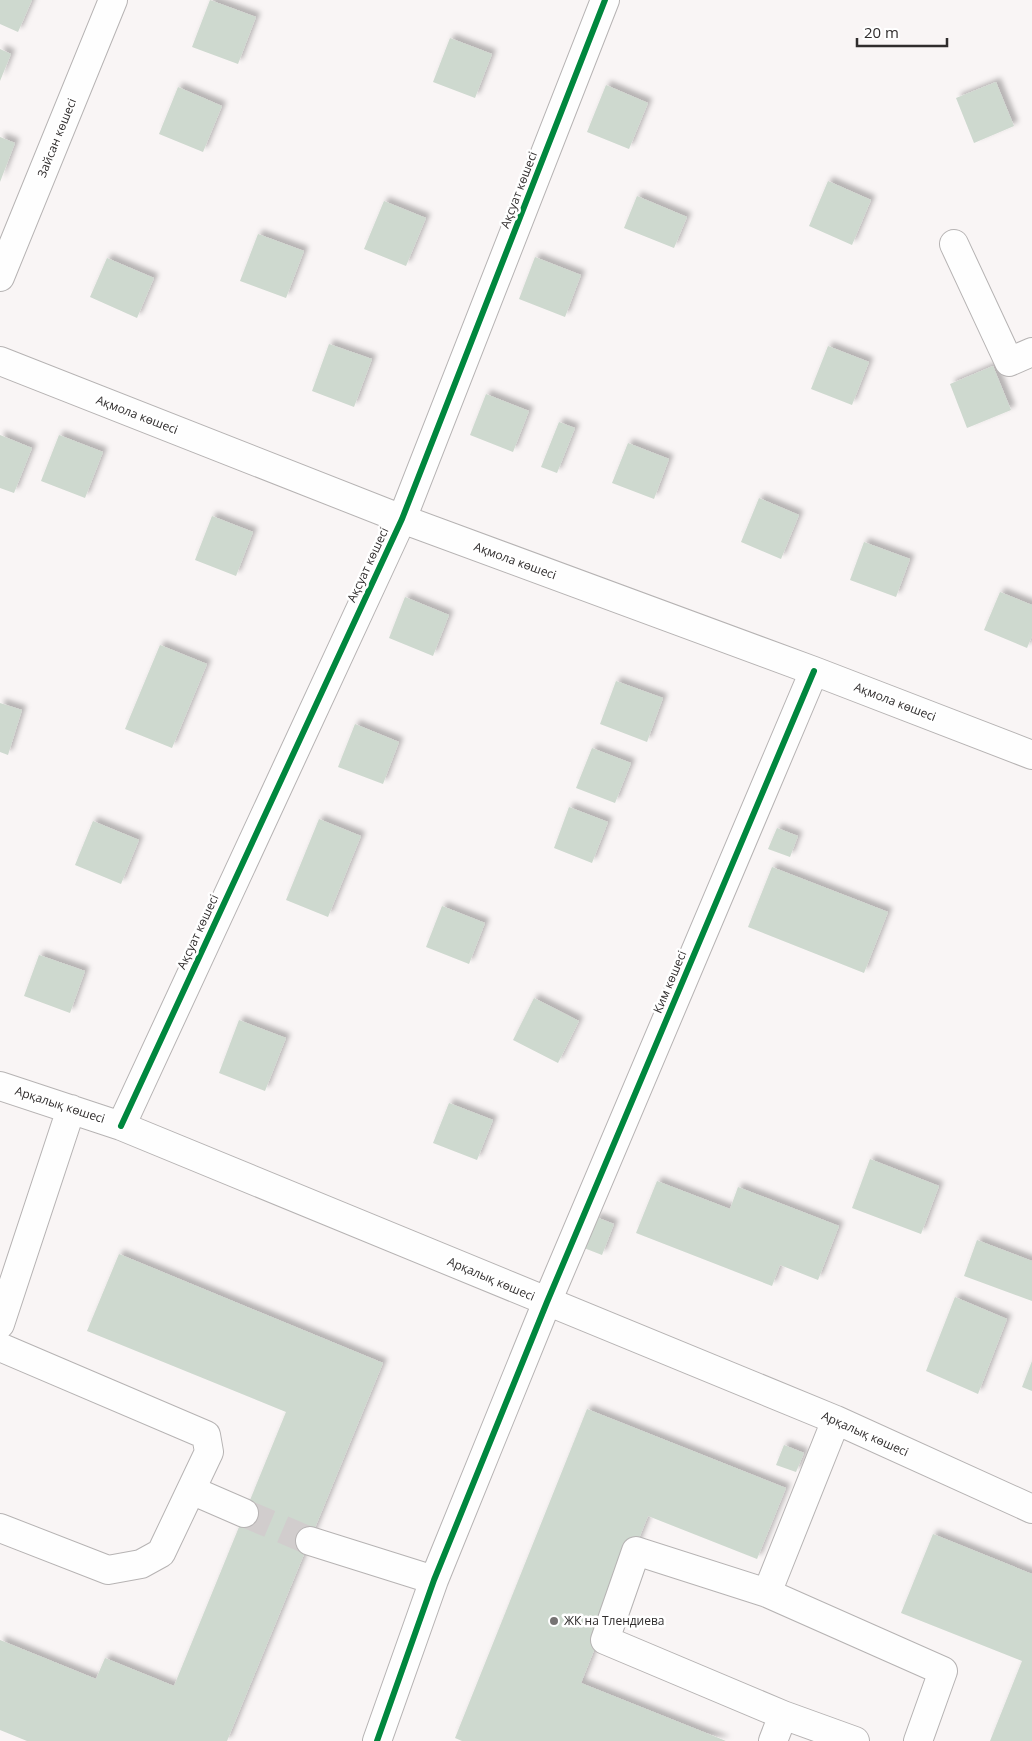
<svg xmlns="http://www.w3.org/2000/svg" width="1032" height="1741" font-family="'Open Sans',sans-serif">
  <defs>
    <filter id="shadow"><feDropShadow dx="4.5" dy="-4.5" stdDeviation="2.5" flood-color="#0004"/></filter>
  </defs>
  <rect width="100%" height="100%" fill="#f9f5f5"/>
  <!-- building -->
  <path fill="#ced9cf" filter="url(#shadow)" d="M 0,0 L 32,0 L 18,32 L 0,24 Z
    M 210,0 L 256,17 L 238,64 L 192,47 Z
    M 450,38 L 492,54 L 475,98 L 433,82 Z
    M 0,49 L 11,54 L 0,81 Z
    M 996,82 L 1014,126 L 974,143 L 956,98 Z
    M 606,85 L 648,103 L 629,149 L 587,132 Z
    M 178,87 L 222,106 L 203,152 L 159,134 Z
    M 0,137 L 15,143 L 0,182 Z
    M 828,181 L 871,200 L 852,245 L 809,226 Z
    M 637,196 L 687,217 L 674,248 L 624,228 Z
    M 384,201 L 426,218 L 406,266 L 364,249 Z
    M 258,234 L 304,251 L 286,298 L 240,281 Z
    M 535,257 L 581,275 L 565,317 L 519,299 Z
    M 107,258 L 154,278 L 137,318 L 90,297 Z
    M 329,344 L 372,359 L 354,407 L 312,391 Z
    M 828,346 L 869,362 L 852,405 L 811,389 Z
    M 993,366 L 1011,410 L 967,428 L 950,384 Z
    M 486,394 L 529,411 L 513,452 L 470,435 Z
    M 559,422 L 575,428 L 557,473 L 541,467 Z
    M 0,435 L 32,448 L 14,493 L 0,488 Z
    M 59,435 L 103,452 L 85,498 L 41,481 Z
    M 628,443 L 669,459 L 654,499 L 612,483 Z
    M 759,498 L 799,515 L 781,559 L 741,542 Z
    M 212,516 L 253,532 L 236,576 L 195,560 Z
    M 864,542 L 910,559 L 896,597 L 850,580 Z
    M 1000,592 L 1032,605 L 1032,636 L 1027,648 L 984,630 Z
    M 405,597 L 449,615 L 433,656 L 389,638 Z
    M 160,645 L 207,664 L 172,748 L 125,729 Z
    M 616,681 L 663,698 L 647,742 L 600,724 Z
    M 0,703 L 22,710 L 8,755 L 0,752 Z
    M 355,724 L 399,742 L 383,784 L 338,767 Z
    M 592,748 L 631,763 L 615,803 L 576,788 Z
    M 569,807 L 608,822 L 592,863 L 554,848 Z
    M 319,819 L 361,836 L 328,917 L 286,900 Z
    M 93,821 L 139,840 L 121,884 L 75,865 Z
    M 777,828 L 798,836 L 790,857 L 768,849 Z
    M 772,867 L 888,912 L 864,973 L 748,927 Z
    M 442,906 L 485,923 L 469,964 L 426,947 Z
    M 39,955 L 85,971 L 70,1013 L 24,996 Z
    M 534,998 L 579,1021 L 558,1063 L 513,1040 Z
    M 239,1020 L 286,1038 L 265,1091 L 219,1073 Z
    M 449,1103 L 493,1120 L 477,1160 L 433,1143 Z
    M 870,1159 L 939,1186 L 921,1234 L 852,1208 Z
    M 657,1181 L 730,1209 L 738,1187 L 839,1226 L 818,1280 L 780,1265 L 772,1286 L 636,1233 Z
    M 596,1217 L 614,1224 L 602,1255 L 584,1248 Z
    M 977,1240 L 1032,1261 L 1032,1301 L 964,1276 Z
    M 119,1254 L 383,1363 L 227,1741 L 27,1741 L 0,1730 L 0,1640 L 96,1679 L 105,1658 L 174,1686 L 286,1412 L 87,1331 Z
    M 955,1297 L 1007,1319 L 978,1394 L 926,1371 Z
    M 1032,1361 L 1032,1391 L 1022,1387 Z
    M 587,1409 L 786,1488 L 757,1559 L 648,1516 L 581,1683 L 726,1741 L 462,1741 L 455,1738 Z
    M 784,1445 L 804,1453 L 796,1472 L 776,1465 Z
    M 933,1534 L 1032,1574 L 1032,1741 L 990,1741 L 1022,1661 L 901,1613 Z"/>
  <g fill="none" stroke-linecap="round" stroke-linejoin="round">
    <!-- minor-tunnel -->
    <path stroke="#d1cdcd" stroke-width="28" stroke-dasharray="28 14" stroke-linecap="butt" d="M 244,1513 L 310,1541"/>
    <!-- minor casing -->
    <g stroke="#b6b3b3" stroke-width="30">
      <path id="minor" d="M 954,244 L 1009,362 L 1032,352
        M 0,277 L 113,0
        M 0,361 L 402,519 L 814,671 L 1032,755
        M 0,1086 L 121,1126 L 836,1420 L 1032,1509
        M 121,1126 L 402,519 L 605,0
        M 0,1324 L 71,1109
        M 0,1347 L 206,1435 L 209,1452 L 161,1553 L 141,1564 L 108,1570 L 0,1528
        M 191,1490 L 244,1513
        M 310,1541 L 434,1580
        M 767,1593 L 836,1420
        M 377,1741 L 434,1580 L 547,1302 L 814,671
        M 773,1741 L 783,1715
        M 855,1741 L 783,1715 L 605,1640 L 636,1551 L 767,1593 L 943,1671 L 918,1741"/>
    </g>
    <!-- minor -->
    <use href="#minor" stroke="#fefefe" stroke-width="28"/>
    <!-- cycleway casing -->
    <g stroke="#fff" stroke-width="9">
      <path id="cycleway" d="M 121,1126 L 402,519 L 605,0
        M 377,1741 L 434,1580 L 547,1302 L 814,671"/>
    </g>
    <!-- cycleway -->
    <use href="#cycleway" stroke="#00873e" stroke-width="6"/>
  </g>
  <!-- markers -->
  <circle fill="#767373" stroke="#fff" stroke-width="2" cx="554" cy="1621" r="5"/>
  <g text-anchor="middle" stroke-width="5" stroke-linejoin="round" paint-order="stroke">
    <!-- street labels -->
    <g font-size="12" fill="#302d2d" stroke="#fff">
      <text transform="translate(57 138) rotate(-68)" y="4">Зайсан көшесі</text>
      <text transform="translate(519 190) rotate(-69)" y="4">Ақсуат көшесі</text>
      <text transform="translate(137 415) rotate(21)" y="4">Ақмола көшесі</text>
      <text transform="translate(515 561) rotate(20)" y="4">Ақмола көшесі</text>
      <text transform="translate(368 565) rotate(-65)" y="4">Ақсуат көшесі</text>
      <text transform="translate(895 702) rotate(21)" y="4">Ақмола көшесі</text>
      <text transform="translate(198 932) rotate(-65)" y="4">Ақсуат көшесі</text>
      <text transform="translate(670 982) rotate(-67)" y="4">Ким көшесі</text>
      <text transform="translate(60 1105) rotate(18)" y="4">Арқалық көшесі</text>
      <text transform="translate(491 1279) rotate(23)" y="4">Арқалық көшесі</text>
      <text transform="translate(865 1434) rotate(24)" y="4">Арқалық көшесі</text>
    </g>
    <!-- poi labels -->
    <g font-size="12" fill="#302d2d" stroke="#fff" text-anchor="start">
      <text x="564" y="1625">ЖК на Тлендиева</text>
    </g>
  </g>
  <!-- scale -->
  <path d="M857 38v8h90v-8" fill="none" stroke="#302d2d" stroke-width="2.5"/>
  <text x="864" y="38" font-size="15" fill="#302d2d" stroke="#ffffff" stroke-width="4" paint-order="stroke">20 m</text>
</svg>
